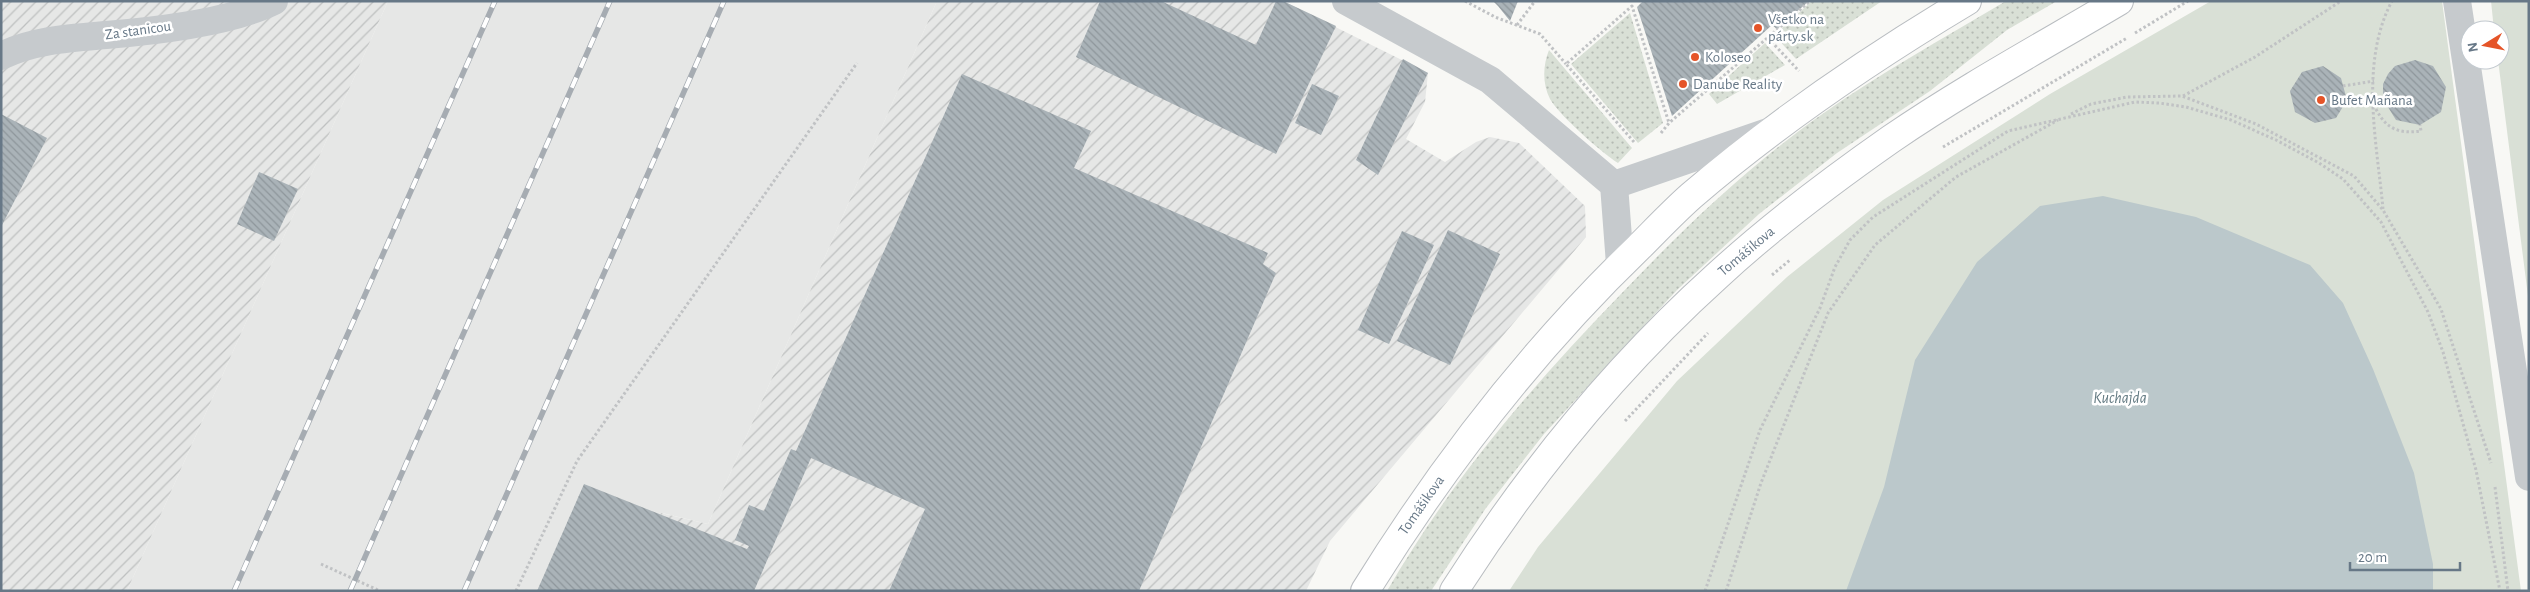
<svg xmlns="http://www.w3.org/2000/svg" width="2530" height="592" font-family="'Alegreya Sans',sans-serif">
  <defs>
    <pattern id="industrial-furrows" width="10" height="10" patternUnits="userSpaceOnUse" patternTransform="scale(1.25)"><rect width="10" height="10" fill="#e6e7e6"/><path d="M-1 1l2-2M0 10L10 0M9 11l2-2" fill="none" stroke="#bec0c0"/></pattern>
    <pattern id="grass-dots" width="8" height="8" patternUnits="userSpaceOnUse" patternTransform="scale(1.25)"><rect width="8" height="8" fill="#d9e0d6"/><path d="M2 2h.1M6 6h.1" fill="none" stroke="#b4bab3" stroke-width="1.8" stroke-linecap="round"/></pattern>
    <pattern id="building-back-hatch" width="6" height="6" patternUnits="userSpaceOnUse" patternTransform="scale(1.25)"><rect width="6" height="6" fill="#aab3b8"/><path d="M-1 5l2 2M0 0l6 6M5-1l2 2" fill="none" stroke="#8e969b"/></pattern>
  </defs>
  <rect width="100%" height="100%" fill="#f8f8f5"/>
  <!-- built -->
  <path fill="#e6e7e6" d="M 388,1 L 937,1 L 708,524 L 662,513 L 661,516 L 584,484 L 537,591 L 127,591 Z"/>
  <!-- industrial -->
  <path fill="url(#industrial-furrows)" d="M 1,1 L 388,1 L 127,591 L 1,591 Z
    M 937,1 L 1283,1 L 1428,73 L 1425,102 L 1406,139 L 1445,162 L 1476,142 L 1490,137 L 1519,143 L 1585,206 L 1586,237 L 1330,541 L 1306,591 L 537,591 L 584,484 L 660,516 L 661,513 L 708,524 Z"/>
  <!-- grass -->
  <path fill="url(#grass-dots)" d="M 1812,1 L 1882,1 L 1796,59 L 1774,35 Z
    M 2006,1 L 2057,1 L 2007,30 L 1930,91 L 1837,153 L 1759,214 L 1677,290 L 1544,434 L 1486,508 L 1431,591 L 1387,591 C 1452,479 1531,387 1620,295 C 1682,230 1747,167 1821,115 C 1880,73 1944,38 2006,1 Z
    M 1630,13 L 1663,123 L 1638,143 L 1571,64 Z
    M 1765,43 L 1785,65 L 1717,104 L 1709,94 Z
    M 1549,50 L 1632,148 L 1618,163 C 1601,152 1560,116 1550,99 C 1542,83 1543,65 1549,50 Z"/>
  <!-- green -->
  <path fill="#d9e0d6" d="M 2211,1 L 2442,1 L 2521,591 L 1509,591 L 1538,547 L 1677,381 L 1787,277 L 1883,200 L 2050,94 Z
    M 2491,1 L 2529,1 L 2529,304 L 2498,60 L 2500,60 L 2500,30 L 2494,30 Z"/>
  <!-- water -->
  <path fill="#bbc8cb" d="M 2103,196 L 2196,217 L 2310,265 L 2343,303 L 2373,369 L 2414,473 L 2433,564 L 2433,591 L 1846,591 L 1884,487 L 1915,360 L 1977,262 L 2040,206 Z"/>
  <!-- building -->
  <path fill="url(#building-back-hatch)" d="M 1100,1 L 1161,1 L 1256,45 L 1276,1 L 1283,1 L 1336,26 L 1276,154 L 1076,57 Z
    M 1493,1 L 1518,1 L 1510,21 L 1498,6 Z
    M 1643,1 L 1809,1 L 1777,29 L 1772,25 L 1672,116 L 1637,7 Z
    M 1403,59 L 1428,73 L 1378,175 L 1356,160 Z
    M 2415,60 L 2433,66 L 2446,87 L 2441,112 L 2420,125 L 2396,120 L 2383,99 L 2383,84 L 2388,74 L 2395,66 Z
    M 2323,66 L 2341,78 L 2347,100 L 2336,118 L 2315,123 L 2295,112 L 2290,91 L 2302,72 Z
    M 962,74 L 1091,131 L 1074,168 L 1268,253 L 1263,264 L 1276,273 L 1139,591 L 889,591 L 925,509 L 811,458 L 754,591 L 537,591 L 584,484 L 747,549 L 749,546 L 735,540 L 749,505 L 764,511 L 791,449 L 796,451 Z
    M 1312,84 L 1339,96 L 1321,135 L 1295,123 Z
    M 1,114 L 47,138 L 1,227 Z
    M 259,172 L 298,189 L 274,241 L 237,224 Z
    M 1448,230 L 1500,254 L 1450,365 L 1397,341 Z
    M 1402,231 L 1434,245 L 1389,344 L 1358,330 Z"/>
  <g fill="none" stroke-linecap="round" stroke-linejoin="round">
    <!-- major casing -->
    <g stroke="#b9bdc1" stroke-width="30">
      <path id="major" d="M 1365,591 C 1443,465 1532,350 1639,247 C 1656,230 1673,212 1691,196 C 1776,123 1870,59 1967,1
        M 1454,591 C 1528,475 1615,368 1717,276 C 1771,226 1831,181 1891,139 C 1964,89 2043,46 2119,1"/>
    </g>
    <!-- path -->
    <path stroke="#c0c2c4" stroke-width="3" stroke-dasharray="2.5 2.5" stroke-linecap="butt" d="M 1465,1 L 1495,17 L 1540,34 L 1566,64
      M 1517,25 L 1535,1
      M 2135,33 L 2188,1
      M 1768,38 L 1799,71
      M 2343,86 L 2374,81
      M 2183,96 L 2255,57 L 2341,1
      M 2376,109 C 2386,129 2399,134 2421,131 L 2420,125
      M 2071,114 L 2091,104 L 2127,97 L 2182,96 L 2256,124 L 2354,176 L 2383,210 L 2441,309 L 2491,463
      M 1661,133 L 1669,123 L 1810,1
      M 1634,142 L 1566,64 L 1632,6 L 1669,123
      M 1943,147 L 2127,38
      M 2383,209 C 2377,143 2359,63 2392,1
      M 1772,275 L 1790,260
      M 1625,421 L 1708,333
      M 2495,487 L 2508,591
      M 321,564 L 380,591
      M 516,591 L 577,461 L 857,63
      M 1705,591 L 1760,430 L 1820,308 L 1835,267 L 1850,240 L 1873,217 L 2008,131 L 2135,102 L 2159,103 L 2186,107 L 2231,120 L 2276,140 L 2319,163 L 2343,179 L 2381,222 L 2428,312 L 2443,352 L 2476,470 L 2500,591
      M 1726,591 L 1761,483 L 1828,313 L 1875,245 L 1956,177 L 2058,120"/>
    <!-- minor -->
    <path stroke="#c6cacd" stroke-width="28" d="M 1346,1 L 1490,80 L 1614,185 L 1620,264
      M 2457,1 L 2529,477
      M 1,56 C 33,40 71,38 106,35 C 155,31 230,23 274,1
      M 1614,185 L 1768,132"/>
    <!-- major -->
    <use href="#major" stroke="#fff" stroke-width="28"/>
    <!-- rail casing -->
    <g stroke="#a6acb2" stroke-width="5.5">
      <path id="rail" d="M 234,591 L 495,1
        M 350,591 L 610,1
        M 464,591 L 724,1"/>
    </g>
    <!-- rail -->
    <use href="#rail" stroke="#fff" stroke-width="4" stroke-dasharray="11" stroke-linecap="butt"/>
  </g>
  <!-- markers -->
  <g fill="#e55428" stroke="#fff" stroke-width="2">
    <circle cx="1758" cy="28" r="5"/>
    <circle cx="1695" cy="57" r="5"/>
    <circle cx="1683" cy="84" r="5"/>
    <circle cx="2321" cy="100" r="5"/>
  </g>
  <g text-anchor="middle" stroke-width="5" stroke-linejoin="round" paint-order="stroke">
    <!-- poi labels -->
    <g font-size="15" fill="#677887" stroke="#fff" text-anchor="start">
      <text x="1768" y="24">Všetko na<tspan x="1768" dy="17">párty.sk</tspan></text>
      <text x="1705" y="62">Koloseo</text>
      <text x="1693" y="89">Danube Reality</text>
      <text x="2331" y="105">Bufet Mañana</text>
    </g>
    <!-- street labels -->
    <g font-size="15" fill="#677887" stroke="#fff">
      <text transform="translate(138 30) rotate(-8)" y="5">Za stanicou</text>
      <text transform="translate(1746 251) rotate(-40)" y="5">Tomášikova</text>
      <text transform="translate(1421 505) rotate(-55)" y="5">Tomášikova</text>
    </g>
    <!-- water labels -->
    <g font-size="16" font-style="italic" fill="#637a82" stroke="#fff">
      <text x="2120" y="403">Kuchajda</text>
    </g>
  </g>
  <!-- border -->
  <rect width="2530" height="592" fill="none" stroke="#677887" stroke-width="5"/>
  <!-- north arrow -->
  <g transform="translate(2485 45) rotate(260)"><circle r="24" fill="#ffffff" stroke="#c2c9cf"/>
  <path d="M0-4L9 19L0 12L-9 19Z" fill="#e55428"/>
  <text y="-8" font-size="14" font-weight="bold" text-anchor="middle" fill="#677887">N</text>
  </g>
  <!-- scale -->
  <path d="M2350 562v8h110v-8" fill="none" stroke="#677887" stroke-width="2.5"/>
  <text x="2358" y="562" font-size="15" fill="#677887" stroke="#ffffff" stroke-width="4" paint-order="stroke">20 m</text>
</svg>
